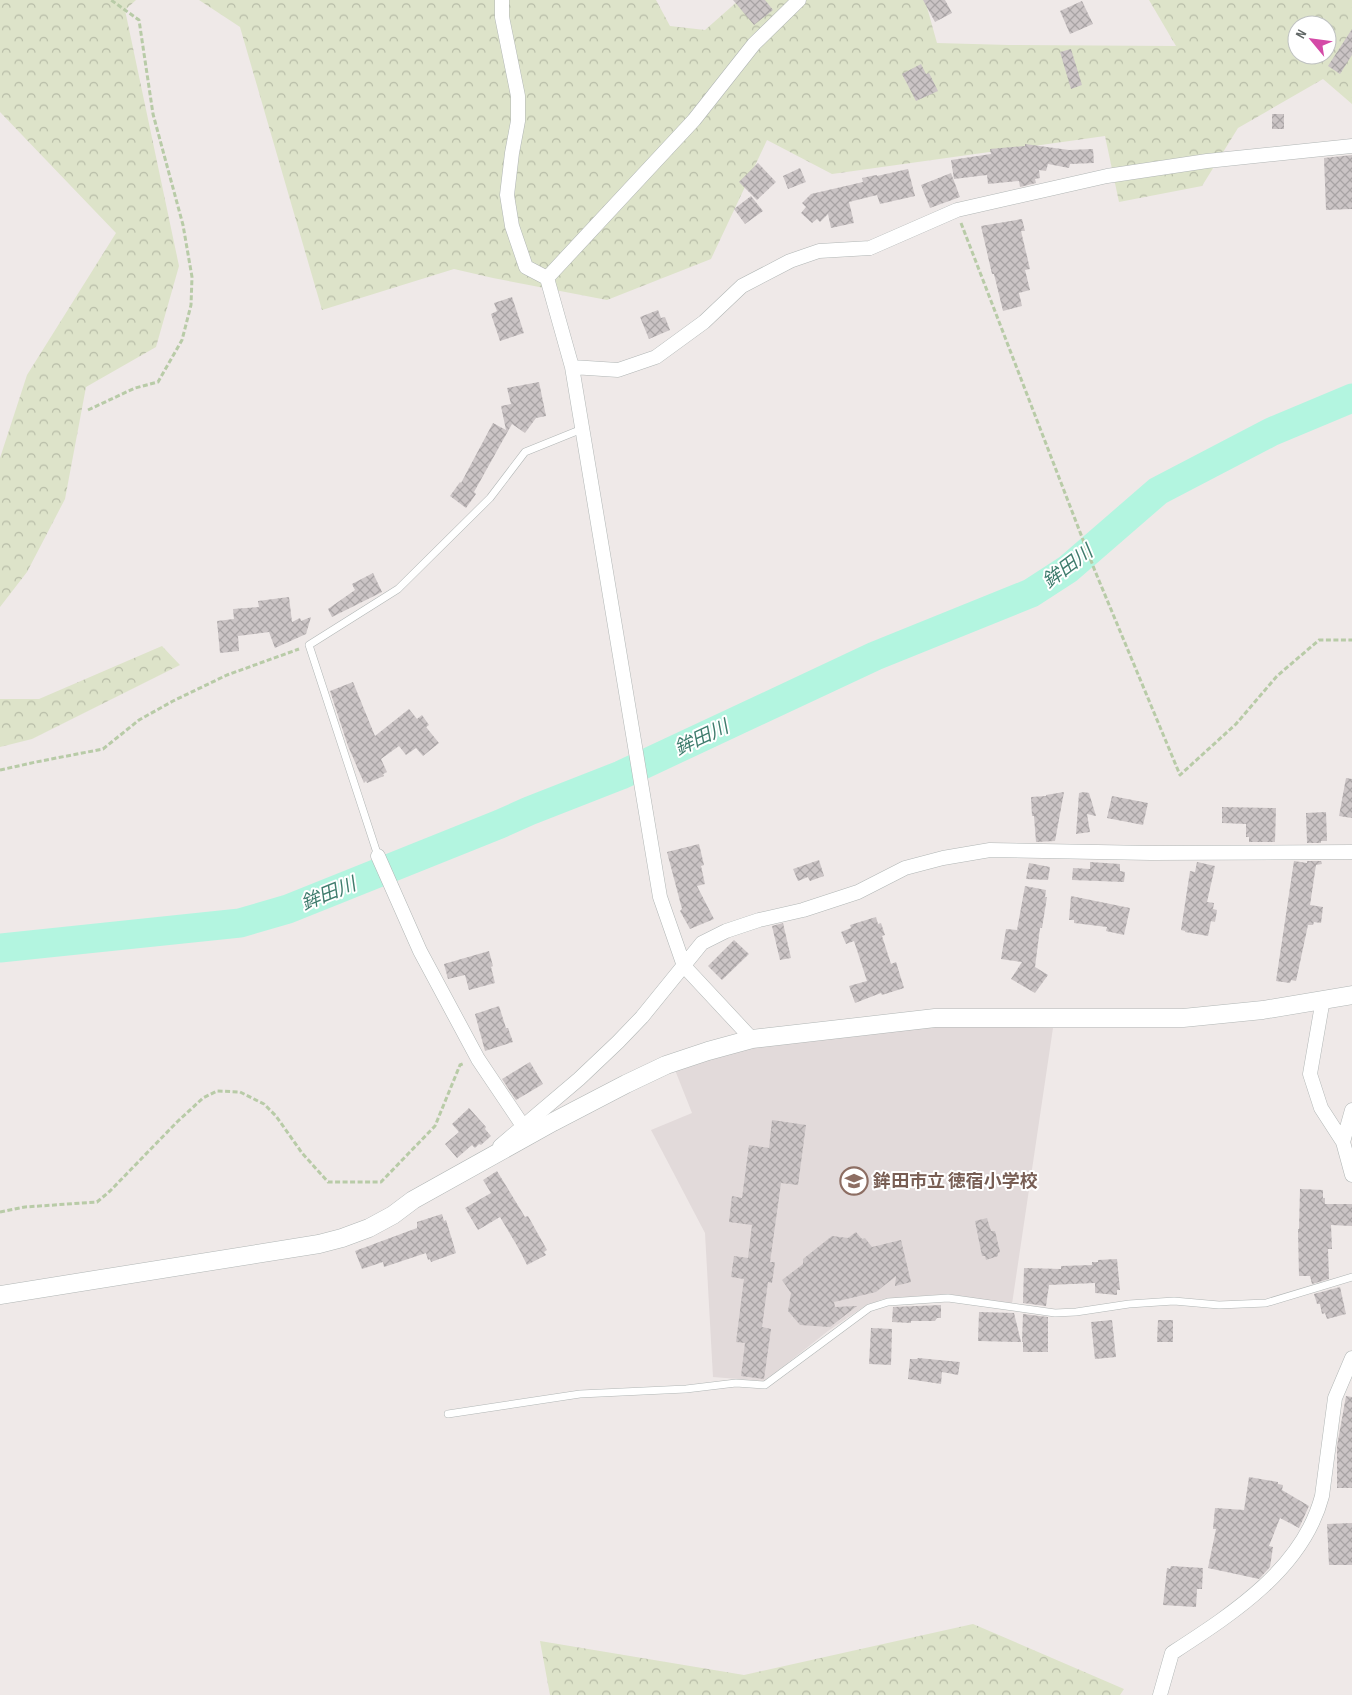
<svg xmlns="http://www.w3.org/2000/svg" width="1352" height="1695" font-family="'Sofia Sans Condensed','Noto Sans JP',sans-serif">
  <defs>
    <pattern id="forest-crowns" width="20" height="18" patternUnits="userSpaceOnUse" patternTransform="scale(1.25)"><rect width="20" height="18" fill="#dde3c9"/><path d="M2 6a3 3 0 1 1 6 0M12 15a3 3 0 1 1 6 0" fill="none" stroke="#b7bca7"/></pattern>
    <pattern id="building-cross-hatch" width="8" height="8" patternUnits="userSpaceOnUse" patternTransform="scale(1.25)"><rect width="8" height="8" fill="#cbc4c5"/><path d="M0 0l8 8M0 8l8-8" fill="none" stroke="#a8a3a4"/></pattern>
  </defs>
  <rect width="100%" height="100%" fill="#efe9e8"/>
  <!-- education -->
  <path fill="#e2dada" d="M 936,1025 L 1053,1028 L 1012,1304 L 947,1294 L 883,1299 L 865,1306 L 828,1331 L 765,1381 L 713,1377 L 705,1233 L 651,1130 L 692,1113 L 675,1070 L 747,1046 Z"/>
  <!-- forest -->
  <path fill="url(#forest-crowns)" fill-rule="evenodd" d="M 0,0 L 136,0 L 125,10 L 179,266 L 156,347 L 86,387 L 65,499 L 27,572 L 0,607 L 0,458 L 27,375 L 116,233 L 0,112 Z
    M 199,0 L 656,0 L 670,26 L 705,30 L 739,0 L 925,0 L 937,43 L 1009,45 L 1176,46 L 1149,0 L 1352,0 L 1352,104 L 1323,79 L 1238,128 L 1202,186 L 1119,202 L 1105,136 L 832,174 L 767,140 L 711,259 L 607,300 L 493,278 L 454,269 L 322,310 L 240,27 ZM 1297,25 L 1327,25 L 1327,55 L 1297,55 Z
    M 162,646 L 180,665 L 32,739 L 0,747 L 0,699 L 39,699 Z
    M 973,1624 L 1124,1689 L 1120,1695 L 550,1695 L 540,1641 L 744,1675 Z"/>
  <g fill="none" stroke-linecap="round" stroke-linejoin="round">
    <!-- river -->
    <path stroke="#b3f5e0" stroke-width="29" d="M 0,948 L 240,923 L 288,909 L 500,824 L 529,811 L 621,775 L 875,656 L 1031,593 L 1068,569 L 1158,491 L 1271,432 L 1352,398"/>
  </g>
  <!-- building -->
  <path fill="url(#building-cross-hatch)" d="M 733,0 L 765,0 L 773,10 L 754,25 Z
    M 923,0 L 945,0 L 952,13 L 935,22 Z
    M 1082,1 L 1093,24 L 1070,34 L 1060,11 Z
    M 1352,29 L 1352,55 L 1340,74 L 1328,66 Z
    M 1071,49 L 1082,85 L 1071,89 L 1060,52 Z
    M 921,64 L 926,74 L 929,73 L 938,91 L 916,101 L 902,74 Z
    M 1272,114 L 1284,114 L 1284,129 L 1272,129 Z
    M 1025,144 L 1069,150 L 1093,149 L 1094,163 L 1070,164 L 1069,168 L 1048,164 L 1046,171 L 1039,170 L 1040,178 L 1035,179 L 1036,183 L 1020,187 L 1019,181 L 988,184 L 987,175 L 954,179 L 951,160 L 991,154 L 990,149 L 1025,146 Z
    M 1352,155 L 1352,209 L 1326,210 L 1324,158 Z
    M 758,163 L 776,182 L 757,200 L 739,182 Z
    M 800,168 L 806,182 L 788,189 L 783,176 Z
    M 908,169 L 915,196 L 880,204 L 877,195 L 849,202 L 854,223 L 831,228 L 828,214 L 820,222 L 817,219 L 812,223 L 801,213 L 806,207 L 802,203 L 811,194 L 863,182 L 862,178 L 871,176 L 877,175 L 877,176 Z
    M 951,173 L 960,197 L 930,208 L 921,185 Z
    M 751,196 L 763,211 L 745,224 L 734,209 Z
    M 1022,219 L 1025,231 L 1021,231 L 1030,269 L 1025,270 L 1030,290 L 1019,293 L 1022,306 L 1003,311 L 994,274 L 992,274 L 981,226 Z
    M 512,297 L 524,333 L 500,341 L 491,314 L 497,311 L 494,303 Z
    M 658,310 L 661,318 L 665,317 L 670,330 L 649,339 L 640,317 Z
    M 539,382 L 546,416 L 536,418 L 525,433 L 512,424 L 474,492 L 476,494 L 466,508 L 450,496 L 460,482 L 461,483 L 493,423 L 506,430 L 501,406 L 511,404 L 507,388 Z
    M 373,573 L 382,592 L 332,617 L 328,609 L 355,590 L 352,584 Z
    M 289,597 L 292,622 L 300,618 L 301,621 L 311,617 L 306,634 L 275,648 L 269,632 L 238,636 L 239,651 L 220,653 L 217,621 L 234,619 L 233,609 L 259,607 L 258,601 Z
    M 353,682 L 375,736 L 409,709 L 417,719 L 422,715 L 429,725 L 426,727 L 439,743 L 423,756 L 416,748 L 406,755 L 399,746 L 381,759 L 387,772 L 383,774 L 384,776 L 367,783 L 366,781 L 364,783 L 348,746 L 330,691 Z
    M 1346,778 L 1352,779 L 1352,818 L 1339,816 Z
    M 1064,792 L 1055,841 L 1036,842 L 1034,816 L 1032,816 L 1031,797 L 1046,796 L 1046,795 Z
    M 1084,792 L 1089,793 L 1096,816 L 1087,814 L 1090,832 L 1076,834 L 1079,793 Z
    M 1112,796 L 1148,803 L 1143,825 L 1107,818 Z
    M 1222,807 L 1276,808 L 1275,842 L 1249,842 L 1249,837 L 1246,837 L 1246,824 L 1222,823 Z
    M 1326,812 L 1327,841 L 1321,841 L 1321,843 L 1307,843 L 1306,813 Z
    M 699,844 L 704,865 L 701,866 L 705,884 L 697,886 L 714,919 L 690,929 L 680,911 L 682,909 L 667,852 Z
    M 819,860 L 824,876 L 810,881 L 808,877 L 798,881 L 793,869 Z
    M 1294,861 L 1307,863 L 1307,861 L 1321,861 L 1322,864 L 1316,865 L 1310,905 L 1323,907 L 1321,923 L 1314,922 L 1313,925 L 1308,925 L 1296,981 L 1291,980 L 1290,983 L 1276,981 Z
    M 1090,862 L 1120,864 L 1120,871 L 1125,872 L 1124,882 L 1072,880 L 1073,868 L 1090,869 Z
    M 1197,862 L 1215,866 L 1207,902 L 1214,903 L 1213,909 L 1217,910 L 1215,922 L 1211,921 L 1208,936 L 1185,932 L 1185,931 L 1181,930 L 1190,871 L 1195,872 Z
    M 1029,863 L 1050,867 L 1048,880 L 1026,879 Z
    M 1025,886 L 1046,890 L 1045,897 L 1047,897 L 1042,928 L 1040,928 L 1035,967 L 1048,975 L 1035,993 L 1011,979 L 1022,962 L 1001,959 L 1006,929 L 1017,930 Z
    M 1071,896 L 1130,908 L 1124,935 L 1106,931 L 1107,927 L 1074,923 L 1074,920 L 1069,920 Z
    M 876,917 L 878,924 L 881,923 L 885,935 L 882,936 L 891,964 L 896,962 L 904,988 L 882,995 L 881,993 L 855,1003 L 849,986 L 867,981 L 854,941 L 846,944 L 841,932 L 851,928 L 850,925 Z
    M 783,923 L 791,958 L 780,960 L 772,926 Z
    M 734,940 L 749,954 L 722,980 L 708,966 Z
    M 489,951 L 493,966 L 491,967 L 495,983 L 469,990 L 465,975 L 448,979 L 444,964 Z
    M 499,1006 L 506,1028 L 508,1028 L 513,1042 L 485,1051 L 475,1014 Z
    M 530,1062 L 543,1084 L 516,1100 L 502,1079 Z
    M 469,1108 L 486,1127 L 485,1129 L 491,1136 L 481,1145 L 479,1144 L 475,1148 L 472,1145 L 457,1158 L 445,1144 L 459,1132 L 452,1124 Z
    M 772,1120 L 806,1125 L 798,1185 L 781,1183 L 770,1262 L 775,1262 L 772,1283 L 768,1282 L 762,1327 L 771,1329 L 764,1379 L 741,1376 L 745,1343 L 736,1342 L 744,1279 L 731,1277 L 734,1256 L 748,1258 L 752,1225 L 729,1222 L 732,1196 L 742,1198 L 749,1145 L 769,1148 Z
    M 497,1171 L 525,1217 L 528,1216 L 547,1250 L 544,1252 L 546,1255 L 527,1265 L 519,1249 L 500,1217 L 478,1230 L 465,1208 L 491,1193 L 483,1180 Z
    M 1300,1189 L 1323,1190 L 1323,1198 L 1325,1198 L 1325,1204 L 1352,1204 L 1352,1226 L 1331,1225 L 1332,1249 L 1328,1249 L 1329,1279 L 1312,1284 L 1310,1276 L 1299,1276 L 1298,1229 L 1299,1229 Z
    M 442,1214 L 444,1221 L 446,1220 L 456,1253 L 431,1262 L 430,1259 L 428,1260 L 426,1253 L 384,1267 L 383,1262 L 362,1269 L 355,1251 L 417,1228 L 417,1222 Z
    M 987,1218 L 991,1231 L 995,1231 L 1000,1252 L 998,1253 L 998,1256 L 986,1260 L 985,1256 L 982,1256 L 975,1221 Z
    M 856,1232 L 862,1239 L 865,1238 L 872,1247 L 901,1240 L 911,1282 L 895,1286 L 896,1276 L 876,1292 L 834,1302 L 835,1307 L 857,1306 L 830,1327 L 800,1325 L 788,1311 L 791,1293 L 782,1280 L 803,1264 L 803,1259 L 832,1236 L 848,1238 Z
    M 1117,1259 L 1120,1290 L 1117,1290 L 1117,1295 L 1095,1293 L 1095,1283 L 1049,1285 L 1046,1306 L 1023,1303 L 1024,1268 L 1061,1269 L 1061,1266 L 1092,1265 L 1092,1262 L 1098,1262 L 1098,1260 Z
    M 1340,1287 L 1346,1314 L 1327,1319 L 1325,1313 L 1322,1314 L 1320,1304 L 1317,1304 L 1314,1294 Z
    M 941,1305 L 941,1318 L 937,1318 L 935,1321 L 911,1321 L 911,1323 L 892,1322 L 893,1307 Z
    M 979,1312 L 1014,1313 L 1021,1342 L 978,1341 Z
    M 1023,1314 L 1048,1317 L 1048,1352 L 1023,1352 L 1023,1342 L 1022,1342 Z
    M 1112,1320 L 1116,1357 L 1095,1359 L 1091,1322 Z
    M 1158,1320 L 1173,1320 L 1173,1342 L 1157,1342 Z
    M 871,1328 L 892,1329 L 891,1365 L 869,1364 Z
    M 918,1358 L 960,1362 L 958,1375 L 942,1372 L 941,1384 L 908,1379 L 910,1359 L 917,1359 Z
    M 1346,1396 L 1352,1397 L 1352,1488 L 1337,1488 L 1337,1446 Z
    M 1249,1477 L 1278,1482 L 1278,1484 L 1283,1485 L 1282,1490 L 1309,1506 L 1299,1528 L 1280,1518 L 1269,1546 L 1273,1547 L 1270,1567 L 1259,1579 L 1208,1568 L 1216,1529 L 1213,1529 L 1215,1508 L 1244,1510 Z
    M 1352,1523 L 1352,1565 L 1329,1565 L 1327,1524 Z
    M 1171,1566 L 1203,1568 L 1202,1589 L 1197,1589 L 1196,1607 L 1163,1605 L 1167,1568 L 1170,1569 Z"/>
  <g fill="none" stroke-linecap="round" stroke-linejoin="round">
    <!-- service casing -->
    <g stroke="#b1b6b5" stroke-width="8">
      <path id="service" d="M 378,856 L 309,645 L 398,589 L 490,498 L 525,452 L 582,429
        M 448,1414 L 580,1394 L 686,1389 L 736,1383 L 765,1385 L 869,1308 L 888,1302 L 948,1298 L 1055,1313 L 1076,1312 L 1129,1304 L 1174,1301 L 1219,1305 L 1266,1303 L 1352,1277"/>
    </g>
    <!-- minor casing -->
    <g stroke="#b1b6b5" stroke-width="15">
      <path id="minor" d="M 502,0 L 502,17 L 518,96 L 518,121 L 512,153 L 507,195 L 512,226 L 526,267 L 547,278 L 572,367 L 660,897 L 684,966 L 752,1039
        M 547,278 L 694,120 L 754,44 L 799,0
        M 572,367 L 618,370 L 656,357 L 704,322 L 742,286 L 790,261 L 819,251 L 870,248 L 957,210 L 1107,176 L 1207,161 L 1352,146
        M 378,856 L 420,951 L 478,1059 L 523,1126
        M 1323,999 L 1310,1074 L 1321,1108 L 1343,1142
        M 1352,1110 L 1343,1142 L 1352,1175
        M 500,1146 L 579,1079 L 618,1042 L 642,1017 L 702,943 L 726,931 L 759,920 L 803,910 L 858,892 L 905,868 L 943,858 L 990,850 L 1151,853 L 1352,852
        M 1160,1695 L 1172,1653 C 1232,1614 1303,1569 1322,1496 L 1335,1398 L 1352,1358"/>
    </g>
    <!-- tertiary casing -->
    <g stroke="#b1b6b5" stroke-width="19">
      <path id="tertiary" d="M 0,1295 L 319,1244 L 342,1238 L 369,1228 L 393,1215 L 413,1200 L 553,1122 L 626,1084 L 666,1065 L 708,1051 L 752,1039 L 935,1018 L 1183,1018 L 1263,1010 L 1352,995"/>
    </g>
    <!-- path -->
    <path stroke="#b8cba7" stroke-width="3" stroke-dasharray="5 2.5" stroke-linecap="butt" d="M 961,223 L 1095,571 L 1180,775 L 1236,724 L 1277,676 L 1319,640 L 1352,640
      M 88,410 L 135,388 L 158,382 L 182,340 L 191,305 L 192,277 L 183,225 L 153,114 L 139,20 L 111,0
      M 0,770 L 36,762 L 103,749 L 139,720 L 173,701 L 227,675 L 299,649
      M 0,1212 L 25,1207 L 97,1202 L 110,1191 L 177,1122 L 203,1098 L 217,1091 L 240,1092 L 264,1104 L 276,1116 L 302,1153 L 328,1182 L 381,1182 L 435,1126 L 460,1065 L 465,1063"/>
    <!-- service -->
    <use href="#service" stroke="#fff" stroke-width="7"/>
    <!-- minor -->
    <use href="#minor" stroke="#fff" stroke-width="14"/>
    <!-- tertiary -->
    <use href="#tertiary" stroke="#fff" stroke-width="18"/>
  </g>
  <!-- icons -->
  <defs>
    <g id="school-ring" transform="scale(1.4375)"><circle r="9.5" fill="#fff" stroke="#8d6e63" stroke-width="1.5"/><path d="M0-5L7-2L0 1L-7-2ZM-4 1L0 2.5L4 1V4Q0 6-4 4Z" fill="#8d6e63"/></g>
  </defs>
  <g fill-rule="evenodd">
    <use href="#school-ring" x="854" y="1181"/>
  </g>
  <g text-anchor="middle" stroke-width="4" stroke-linejoin="round" paint-order="stroke">
    <!-- education labels -->
    <g font-size="18" font-weight="bold" fill="#785e54" stroke="#fff" text-anchor="start">
      <text x="873" y="1187">鉾田市立 徳宿小学校</text>
    </g>
    <!-- water labels -->
    <g font-size="19" font-style="italic" fill="#3f7c6d" stroke="#fff">
      <text transform="translate(1067 566) rotate(-37)" y="7">鉾田川</text>
      <text transform="translate(701 737) rotate(-25)" y="7">鉾田川</text>
      <text transform="translate(328 893) rotate(-22)" y="7">鉾田川</text>
    </g>
  </g>
  <!-- north arrow -->
  <g transform="translate(1312 40) rotate(299)"><circle r="24" fill="#ffffff" stroke="#bfc2c1"/>
  <path d="M0-4L9 19L0 12L-9 19Z" fill="#d44aa7"/>
  <text y="-8" font-size="14" font-weight="bold" text-anchor="middle" fill="#606665">N</text>
  </g>
</svg>
